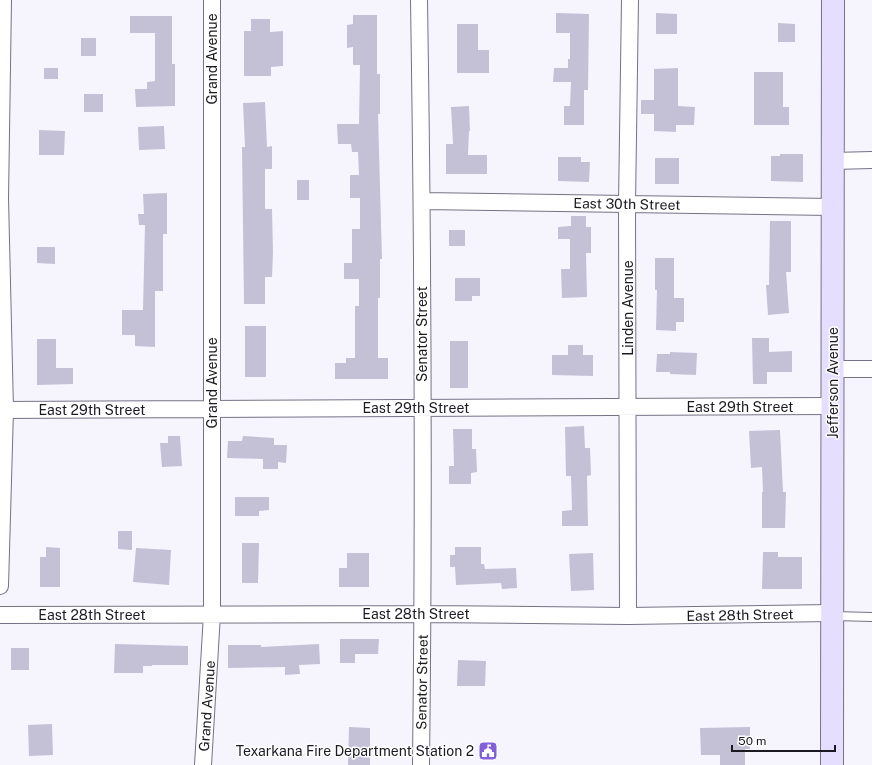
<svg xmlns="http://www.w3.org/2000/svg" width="872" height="765" font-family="'Public Sans',sans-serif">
  <rect width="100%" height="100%" fill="#f6f5fe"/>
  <!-- building -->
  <path fill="#c4c0d6" d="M 556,13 L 589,14 L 588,90 L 584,90 L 584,125 L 564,125 L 564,106 L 570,106 L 571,82 L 553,82 L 554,68 L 568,68 L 568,59 L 570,59 L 570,33 L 556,33 Z
    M 656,13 L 677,14 L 677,34 L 656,34 Z
    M 353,15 L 377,15 L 377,74 L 380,74 L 380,114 L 378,114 L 382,259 L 380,259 L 380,298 L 378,298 L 378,358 L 388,358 L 388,379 L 335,379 L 335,363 L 346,363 L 346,358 L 355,358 L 355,306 L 359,306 L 359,279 L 344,279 L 344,263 L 352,263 L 352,229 L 360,229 L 360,198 L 350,198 L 350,175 L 359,175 L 358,152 L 352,152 L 351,144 L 338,144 L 337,124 L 359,124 L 360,65 L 353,65 L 353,47 L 347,48 L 347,25 L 353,24 Z
    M 130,16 L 172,16 L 172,64 L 175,64 L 175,106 L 136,107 L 135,89 L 147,89 L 147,82 L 155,81 L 155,33 L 130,33 Z
    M 251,19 L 270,19 L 270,32 L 283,31 L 283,66 L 271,67 L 271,76 L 244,76 L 244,31 L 251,31 Z
    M 778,23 L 795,24 L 795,42 L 778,42 Z
    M 457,24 L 478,24 L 478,50 L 489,50 L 489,73 L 457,73 Z
    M 81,38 L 96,38 L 96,56 L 81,56 Z
    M 44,68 L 58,68 L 58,79 L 44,79 Z
    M 678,68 L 678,106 L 695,107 L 694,125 L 676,125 L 676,132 L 654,131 L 654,114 L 641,114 L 641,100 L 654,100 L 654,69 Z
    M 754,72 L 783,72 L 783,107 L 789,107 L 789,125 L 754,125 Z
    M 84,94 L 103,94 L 103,112 L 84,112 Z
    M 265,102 L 267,147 L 272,146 L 272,169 L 265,169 L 265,209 L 272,209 L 273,252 L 272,277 L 265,277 L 265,304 L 244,304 L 242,147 L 245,147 L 243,103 Z
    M 469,106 L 470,131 L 469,131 L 468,155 L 487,155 L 487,174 L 446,174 L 446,144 L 453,144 L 451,107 Z
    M 164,126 L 165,149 L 139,150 L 138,127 Z
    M 39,130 L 65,131 L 64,155 L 39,155 Z
    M 780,154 L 803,154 L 803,182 L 771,181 L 771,156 L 780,156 Z
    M 558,157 L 581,157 L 581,162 L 590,162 L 589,182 L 558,181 Z
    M 655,158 L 679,158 L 679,184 L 655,184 Z
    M 297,180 L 309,180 L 309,200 L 297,200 Z
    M 167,193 L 167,234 L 163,234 L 163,291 L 155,291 L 155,347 L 135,346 L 135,335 L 122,335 L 122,310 L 143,310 L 145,225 L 139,225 L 138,214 L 144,214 L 143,194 Z
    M 571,216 L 586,216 L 586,227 L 591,227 L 591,253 L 586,253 L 587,297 L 562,298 L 561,269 L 570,269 L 570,239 L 558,239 L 558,227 L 571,226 Z
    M 770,221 L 791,221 L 791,272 L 786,272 L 789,313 L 768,315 L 766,285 L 769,285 Z
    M 449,230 L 465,230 L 465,246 L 449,246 Z
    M 37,247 L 55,247 L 55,264 L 37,263 Z
    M 655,258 L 674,258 L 674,298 L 684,298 L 684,322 L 676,322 L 676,331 L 656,330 L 657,290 L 655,290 Z
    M 455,278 L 480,278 L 480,296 L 472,296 L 472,301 L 455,301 Z
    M 245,326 L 266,326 L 266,377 L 245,377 Z
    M 752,338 L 769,338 L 769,352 L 792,351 L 792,372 L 767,372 L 767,384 L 753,384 Z
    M 37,339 L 56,339 L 56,368 L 73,368 L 73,384 L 37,385 Z
    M 450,341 L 468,341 L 468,388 L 450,388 Z
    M 568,345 L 583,345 L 583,355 L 593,355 L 593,376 L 552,375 L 552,355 L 568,355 Z
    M 670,352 L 697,353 L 696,375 L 670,374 L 670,372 L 656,372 L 657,354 L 670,354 Z
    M 584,426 L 585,448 L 590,448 L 591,475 L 587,476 L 588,526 L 562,526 L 562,511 L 572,510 L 571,476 L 566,476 L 565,427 Z
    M 453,429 L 472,429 L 472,449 L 476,449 L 477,472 L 471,473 L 471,484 L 449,484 L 449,466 L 454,466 Z
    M 780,430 L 783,492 L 786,492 L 785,528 L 762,528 L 762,492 L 763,492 L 762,467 L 751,468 L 749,431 Z
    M 168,436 L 180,436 L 182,466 L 162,467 L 160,443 L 168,443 Z
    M 243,436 L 274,438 L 274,445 L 287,445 L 286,463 L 278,462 L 278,469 L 263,469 L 263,459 L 227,458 L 228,441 L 242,441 Z
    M 235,497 L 269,497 L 269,510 L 259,511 L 259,516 L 235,516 Z
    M 118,531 L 132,531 L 132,550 L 118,549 Z
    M 242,543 L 259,543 L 258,583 L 242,583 Z
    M 46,547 L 60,548 L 60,587 L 40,587 L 40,557 L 46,557 Z
    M 455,547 L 481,547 L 481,564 L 484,564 L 485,569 L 516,568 L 517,588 L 502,589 L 501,583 L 456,585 L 455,567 L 450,567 L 450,555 L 455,555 Z
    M 136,548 L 171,550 L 169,585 L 133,582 Z
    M 763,552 L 778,552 L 778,557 L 802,557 L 802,589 L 762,589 Z
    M 347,553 L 369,553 L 369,587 L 339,587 L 339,568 L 347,568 Z
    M 593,553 L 594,590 L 571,591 L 569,554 Z
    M 340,639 L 379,639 L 378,654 L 355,654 L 355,663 L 340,663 Z
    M 115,644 L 188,646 L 188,665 L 152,665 L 152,666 L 143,666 L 143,673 L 114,673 Z
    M 319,644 L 320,664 L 299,665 L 300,674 L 285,675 L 285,667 L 228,668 L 228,645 L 261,645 L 261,647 Z
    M 11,648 L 29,648 L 29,670 L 11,670 Z
    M 458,660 L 486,661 L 485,686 L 457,686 Z
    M 52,724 L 53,755 L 29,756 L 28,725 Z
    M 349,727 L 370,728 L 370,765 L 348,765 Z
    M 750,727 L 750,749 L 745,749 L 745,765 L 720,765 L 720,755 L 701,755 L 700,728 Z"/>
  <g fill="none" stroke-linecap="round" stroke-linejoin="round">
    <!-- service casing -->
    <g stroke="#757285" stroke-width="10">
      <path id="service" d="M 833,616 L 872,617"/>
    </g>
    <!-- minor casing -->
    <g stroke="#757285" stroke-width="18">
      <path id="minor" d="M 419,0 C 423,255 424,510 421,765
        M 833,161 L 872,160
        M 422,201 L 833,207
        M 832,369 L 872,369
        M 0,410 L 833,406
        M 0,586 L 5,410 L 0,198 L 3,0
        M 0,615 L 423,614 L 628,616 L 832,613
        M 628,616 L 627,204 L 630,0
        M 203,765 L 212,614 L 212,0"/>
    </g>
    <!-- secondary casing -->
    <g stroke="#757285" stroke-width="24">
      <path id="secondary" d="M 832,765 L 833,0"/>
    </g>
    <!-- service -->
    <use href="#service" stroke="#fff" stroke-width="8"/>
    <!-- minor -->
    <use href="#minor" stroke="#fff" stroke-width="16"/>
    <!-- secondary -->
    <use href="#secondary" stroke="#e6defe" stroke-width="22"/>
  </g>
  <!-- icons -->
  <defs>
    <g id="civic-square" transform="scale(1)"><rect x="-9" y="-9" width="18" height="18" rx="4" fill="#835fd9" stroke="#fff"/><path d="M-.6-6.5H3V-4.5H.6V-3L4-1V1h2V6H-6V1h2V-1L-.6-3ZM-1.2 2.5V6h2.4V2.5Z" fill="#fff"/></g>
  </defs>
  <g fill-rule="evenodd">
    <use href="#civic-square" x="488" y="751"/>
  </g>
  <g text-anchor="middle" stroke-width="3" stroke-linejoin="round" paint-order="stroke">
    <!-- street labels -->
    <g font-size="14" fill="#1b1921" stroke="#fff">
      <text transform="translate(212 59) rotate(-90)" y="5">Grand Avenue</text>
      <text transform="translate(627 204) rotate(1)" y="5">East 30th Street</text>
      <text transform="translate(628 308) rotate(-90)" y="5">Linden Avenue</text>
      <text transform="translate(422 334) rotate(-90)" y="5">Senator Street</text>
      <text transform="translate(212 383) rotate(-90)" y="5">Grand Avenue</text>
      <text transform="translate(833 383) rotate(-90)" y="5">Jefferson Avenue</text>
      <text x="740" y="412">East 29th Street</text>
      <text x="416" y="413">East 29th Street</text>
      <text x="92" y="415">East 29th Street</text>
      <text x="416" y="619">East 28th Street</text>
      <text x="92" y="620">East 28th Street</text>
      <text transform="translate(740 615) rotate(-1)" y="5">East 28th Street</text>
      <text transform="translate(422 682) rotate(-89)" y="5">Senator Street</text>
      <text transform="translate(207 706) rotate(-86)" y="5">Grand Avenue</text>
    </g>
    <!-- poi labels -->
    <g font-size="14" fill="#1b1921" stroke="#fff" text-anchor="end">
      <text x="474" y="756">Texarkana Fire Department Station 2</text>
    </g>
  </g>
  <!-- scale -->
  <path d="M732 745v6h103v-6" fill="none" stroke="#1b1921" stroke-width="2"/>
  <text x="738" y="745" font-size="12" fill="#1b1921" stroke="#ffffff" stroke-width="3" paint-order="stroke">50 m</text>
</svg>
